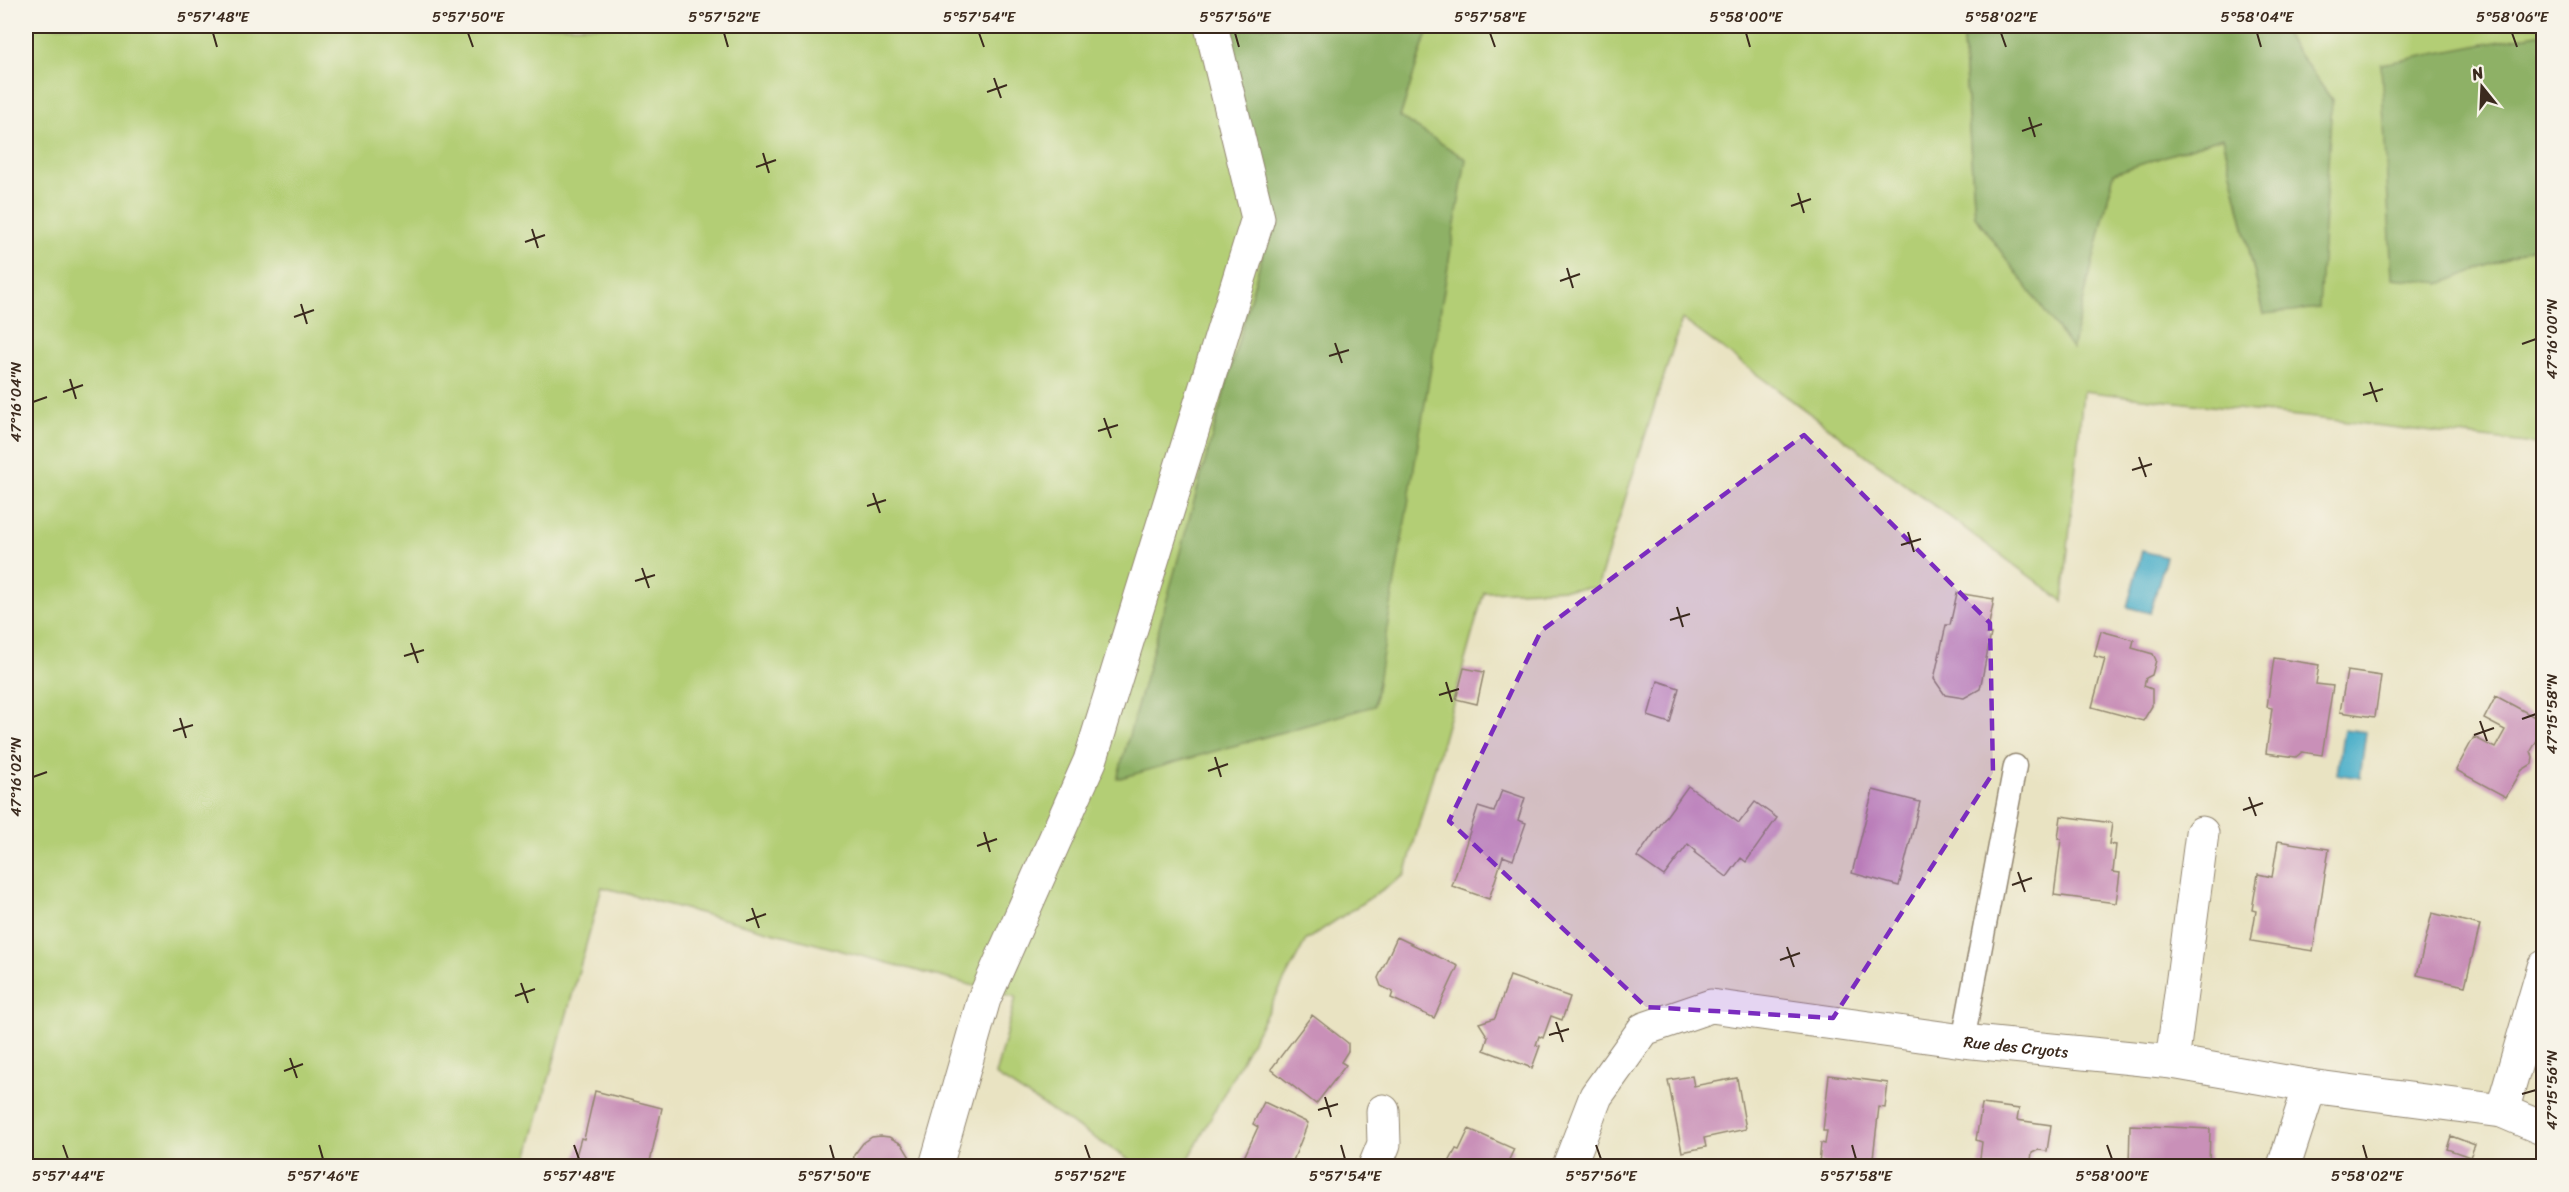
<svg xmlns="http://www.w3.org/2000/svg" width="2569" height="1192" font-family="Sriracha,sans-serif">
  <rect width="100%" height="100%" fill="#f7f3e8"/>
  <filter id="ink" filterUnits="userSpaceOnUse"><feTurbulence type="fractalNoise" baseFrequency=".0167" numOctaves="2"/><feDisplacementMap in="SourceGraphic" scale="12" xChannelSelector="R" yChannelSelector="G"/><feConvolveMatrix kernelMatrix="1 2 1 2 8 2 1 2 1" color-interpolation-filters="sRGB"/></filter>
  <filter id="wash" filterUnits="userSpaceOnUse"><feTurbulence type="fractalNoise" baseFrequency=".008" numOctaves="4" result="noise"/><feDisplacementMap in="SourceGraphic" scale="24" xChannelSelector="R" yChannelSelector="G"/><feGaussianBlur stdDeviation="1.35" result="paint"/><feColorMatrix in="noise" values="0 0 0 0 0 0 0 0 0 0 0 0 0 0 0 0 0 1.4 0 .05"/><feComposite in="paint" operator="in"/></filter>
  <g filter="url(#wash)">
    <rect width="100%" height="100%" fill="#e9e3c2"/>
    <!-- green -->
    <path fill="#b3ce74" stroke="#777c49" stroke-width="1.5" d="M 26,26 L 1222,26 L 1274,213 L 1118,779 L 1400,117 L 1429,26 L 1962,26 L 1975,216 L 2072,348 L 2114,173 L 2223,137 L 2264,314 L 2332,100 L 2279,26 L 2543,26 L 2543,445 L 2083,391 L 2063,601 L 1682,319 L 1597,588 L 1484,592 L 1405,875 L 1306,940 L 1185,1166 L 1139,1166 L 995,1075 L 1016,997 L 602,887 L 527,1158 L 527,1166 L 26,1166 Z"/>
    <!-- forest -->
    <path fill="#8eb166" stroke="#646e42" stroke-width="1.5" d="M 1222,26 L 1429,26 L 1400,117 L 1466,159 L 1374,706 L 1117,779 L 1274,213 Z
      M 1962,26 L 2279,26 L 2332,100 L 2319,308 L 2264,314 L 2223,137 L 2114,173 L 2072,349 L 1975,216 Z
      M 2543,33 L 2543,244 L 2443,283 L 2392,278 L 2381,64 Z"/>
    <!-- water -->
    <path fill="#4aaec9" stroke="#426c74" stroke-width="1.5" d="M 2142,551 L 2166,557 L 2150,613 L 2127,607 Z
      M 2344,729 L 2366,732 L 2360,778 L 2337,774 Z"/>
    <g id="blocks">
      <!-- building -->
      <path fill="#c990b8" d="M 1957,593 L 1994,599 L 1987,634 L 1991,634 L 1980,689 L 1964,698 L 1945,695 L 1934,679 L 1946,625 L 1950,625 Z
        M 2101,631 L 2134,640 L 2132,648 L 2153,654 L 2156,660 L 2152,675 L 2146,678 L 2144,686 L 2152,689 L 2152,706 L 2143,721 L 2092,707 L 2105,659 L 2094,656 Z
        M 2274,658 L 2319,665 L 2316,684 L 2333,686 L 2322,755 L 2302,752 L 2296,757 L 2266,753 L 2272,708 L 2267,707 Z
        M 1464,668 L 1484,672 L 1477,704 L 1456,699 Z
        M 2347,671 L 2381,676 L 2375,717 L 2340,712 Z
        M 1658,681 L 1679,688 L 1670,723 L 1648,716 Z
        M 2496,696 L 2544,722 L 2544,728 L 2531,751 L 2533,757 L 2532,764 L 2522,770 L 2506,797 L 2456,770 L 2474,737 L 2495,748 L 2505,730 L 2484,719 Z
        M 1688,786 L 1739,823 L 1755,802 L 1777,818 L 1746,862 L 1741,858 L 1727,877 L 1695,853 L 1696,851 L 1688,844 L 1664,876 L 1637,857 Z
        M 1502,790 L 1525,798 L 1518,820 L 1526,823 L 1513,860 L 1503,856 L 1489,899 L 1452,886 L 1478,807 L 1494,812 Z
        M 1873,790 L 1920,802 L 1899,886 L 1852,873 Z
        M 2061,816 L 2112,823 L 2109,844 L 2116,845 L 2113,872 L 2120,873 L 2116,903 L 2054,895 L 2061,839 L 2058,839 Z
        M 2278,841 L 2329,849 L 2313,951 L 2251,941 L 2256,911 L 2252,910 L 2258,874 L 2272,877 Z
        M 2432,913 L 2480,925 L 2465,986 L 2417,975 Z
        M 1397,937 L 1458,966 L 1434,1018 L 1391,998 L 1393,992 L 1381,986 L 1378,978 Z
        M 1510,976 L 1570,997 L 1562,1020 L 1551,1016 L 1543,1038 L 1539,1036 L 1536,1045 L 1540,1046 L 1532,1068 L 1484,1050 L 1488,1037 L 1479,1023 L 1495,1018 Z
        M 1312,1015 L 1348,1043 L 1348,1051 L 1341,1062 L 1346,1065 L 1316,1104 L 1271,1069 Z
        M 1829,1075 L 1888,1083 L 1885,1108 L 1879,1107 L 1872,1166 L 1819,1163 L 1821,1143 L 1825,1144 L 1827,1131 L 1823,1131 Z
        M 1692,1076 L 1694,1086 L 1737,1078 L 1746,1129 L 1704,1138 L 1706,1147 L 1682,1152 L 1668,1080 Z
        M 595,1091 L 662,1108 L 649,1166 L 573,1166 L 581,1138 L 584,1139 Z
        M 1264,1102 L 1308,1123 L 1291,1166 L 1240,1166 L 1258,1127 L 1253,1124 Z
        M 1982,1104 L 2019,1109 L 2017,1120 L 2051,1125 L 2047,1151 L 2038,1150 L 2032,1153 L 2030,1166 L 1979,1166 L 1982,1142 L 1976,1140 Z
        M 2130,1125 L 2210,1129 L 2209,1166 L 2129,1166 Z
        M 1469,1129 L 1514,1149 L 1506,1166 L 1447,1166 L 1456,1149 L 1459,1150 Z
        M 881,1136 L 889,1137 L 902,1144 L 911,1159 L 911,1166 L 853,1166 L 854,1155 L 863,1143 L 872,1137 Z
        M 2451,1136 L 2475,1145 L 2470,1157 L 2447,1149 Z"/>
    </g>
  </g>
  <g filter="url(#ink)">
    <use href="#blocks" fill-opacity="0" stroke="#928670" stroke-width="1.5"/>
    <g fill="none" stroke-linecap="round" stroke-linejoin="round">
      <!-- service casing -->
      <g stroke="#928670" stroke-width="25">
        <path id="service" d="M 1963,1041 L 2015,766"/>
      </g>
      <!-- minor casing -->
      <g stroke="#928670" stroke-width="35">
        <g id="minor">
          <path d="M 2172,1062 L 2202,833"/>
          <path d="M 2502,1111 L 2544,967"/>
          <path d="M 936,1166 L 984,999 L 1090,761 L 1258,218 L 1211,26"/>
          <path d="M 1375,1166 L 1384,1144 L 1383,1111"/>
          <path id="s1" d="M 1569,1166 L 1596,1096 L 1644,1029 L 1711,1006 L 1963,1041 L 2172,1062 L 2310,1086 L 2502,1111 L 2544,1129"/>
          <path d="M 2284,1166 L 2310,1086"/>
        </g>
      </g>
      <!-- service -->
      <use href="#service" stroke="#fff" stroke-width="22"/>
      <!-- minor -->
      <use href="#minor" stroke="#fff" stroke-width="33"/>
    </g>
  </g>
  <!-- marked area -->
  <path fill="#7b2cbf" fill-opacity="0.2" stroke="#7b2cbf" stroke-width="4.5" stroke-dasharray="12 8" stroke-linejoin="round" d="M 1804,435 L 1990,623 L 1993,773 L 1833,1018 L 1646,1007 L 1449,821 L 1541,631 Z"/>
  <!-- ticks -->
  <path fill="none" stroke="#3b2a1e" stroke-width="2" d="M 213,33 L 217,47M 468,33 L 473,47M 724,33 L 728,47M 979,33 L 984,47M 1235,33 L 1239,47M 1490,33 L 1495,47M 1746,33 L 1750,47M 2001,33 L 2006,47M 2257,33 L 2261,47M 2512,33 L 2517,47M 994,78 L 1001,98M 987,92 L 1007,85M 2029,117 L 2035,137M 2022,131 L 2042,124M 763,153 L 769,173M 756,167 L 776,160M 1798,193 L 1804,213M 1791,206 L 1811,199M 532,229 L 538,248M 525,242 L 545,235M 1567,268 L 1573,288M 1560,281 L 1580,274M 301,304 L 307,324M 294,317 L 314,310M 1335,343 L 1342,363M 2522,344 L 2536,339M 1329,356 L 1349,350M 70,379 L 76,399M 2370,382 L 2377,402M 63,392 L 83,385M 2363,395 L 2383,389M 33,402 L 47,397M 1104,418 L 1111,438M 1098,431 L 1118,425M 2139,457 L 2146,477M 2132,470 L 2152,464M 873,493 L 880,513M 867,506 L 886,500M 1908,532 L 1914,552M 1901,545 L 1921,539M 642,568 L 649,588M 635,581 L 655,575M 1677,607 L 1683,627M 1670,620 L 1690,614M 411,643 L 418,663M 404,656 L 424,650M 1446,682 L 1452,702M 1439,695 L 1459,689M 180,718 L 186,738M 2522,719 L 2536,714M 2480,721 L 2487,741M 173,731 L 193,725M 2474,735 L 2494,728M 1215,757 L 1221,777M 1208,771 L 1228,764M 33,777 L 47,772M 2249,797 L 2256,816M 2243,810 L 2263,803M 984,832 L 990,852M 977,846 L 997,839M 2018,872 L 2025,892M 2012,885 L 2032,878M 752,908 L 759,928M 746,921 L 766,914M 1787,947 L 1794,967M 1780,960 L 1800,953M 521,983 L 528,1003M 515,996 L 535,989M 1556,1022 L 1563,1042M 1549,1035 L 1569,1029M 290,1058 L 297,1078M 284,1071 L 303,1064M 2522,1094 L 2536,1090M 1325,1097 L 1331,1117M 1318,1110 L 1338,1104M 63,1145 L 68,1159M 319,1145 L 323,1159M 574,1145 L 579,1159M 830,1145 L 834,1159M 1085,1145 L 1090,1159M 1341,1145 L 1345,1159M 1596,1145 L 1601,1159M 1852,1145 L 1856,1159M 2107,1145 L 2112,1159M 2363,1145 L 2367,1159"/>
  <g text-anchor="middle" stroke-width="4.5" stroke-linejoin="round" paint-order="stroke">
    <!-- street labels -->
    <g font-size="16" fill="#3b2a1e" stroke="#f7f3e8">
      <text dy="6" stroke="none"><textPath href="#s1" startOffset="536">Rue des Cryots</textPath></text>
    </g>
  </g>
  <!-- margin -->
  <rect width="2569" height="1192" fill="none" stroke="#f7f3e8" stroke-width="66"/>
  <!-- north arrow -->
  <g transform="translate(2482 87) rotate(342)" stroke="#f7f3e8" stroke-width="4.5" paint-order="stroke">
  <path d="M0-4.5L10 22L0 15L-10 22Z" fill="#3b2a1e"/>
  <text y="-9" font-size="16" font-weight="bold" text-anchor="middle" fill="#3b2a1e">N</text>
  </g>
  <rect x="33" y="33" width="2503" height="1126" fill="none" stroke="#3b2a1e" stroke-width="2"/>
  <g font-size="15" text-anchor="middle" fill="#3b2a1e">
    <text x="213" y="22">5°57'48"E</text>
    <text x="468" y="22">5°57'50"E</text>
    <text x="724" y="22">5°57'52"E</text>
    <text x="979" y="22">5°57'54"E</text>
    <text x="1235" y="22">5°57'56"E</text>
    <text x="1490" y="22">5°57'58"E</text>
    <text x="1746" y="22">5°58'00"E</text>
    <text x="2001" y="22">5°58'02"E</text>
    <text x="2257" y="22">5°58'04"E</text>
    <text x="2512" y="22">5°58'06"E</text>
    <text transform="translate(2552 339) rotate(-90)" y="5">47°16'00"N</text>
    <text transform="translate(16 402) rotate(-90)" y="5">47°16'04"N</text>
    <text transform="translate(2552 714) rotate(-90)" y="5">47°15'58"N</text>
    <text transform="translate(16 777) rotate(-90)" y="5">47°16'02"N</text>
    <text transform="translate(2552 1090) rotate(-90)" y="5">47°15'56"N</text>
    <text x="68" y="1181">5°57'44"E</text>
    <text x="323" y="1181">5°57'46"E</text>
    <text x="579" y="1181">5°57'48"E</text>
    <text x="834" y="1181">5°57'50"E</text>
    <text x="1090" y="1181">5°57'52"E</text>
    <text x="1345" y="1181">5°57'54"E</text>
    <text x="1601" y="1181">5°57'56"E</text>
    <text x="1856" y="1181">5°57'58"E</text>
    <text x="2112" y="1181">5°58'00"E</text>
    <text x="2367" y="1181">5°58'02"E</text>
  </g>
</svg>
